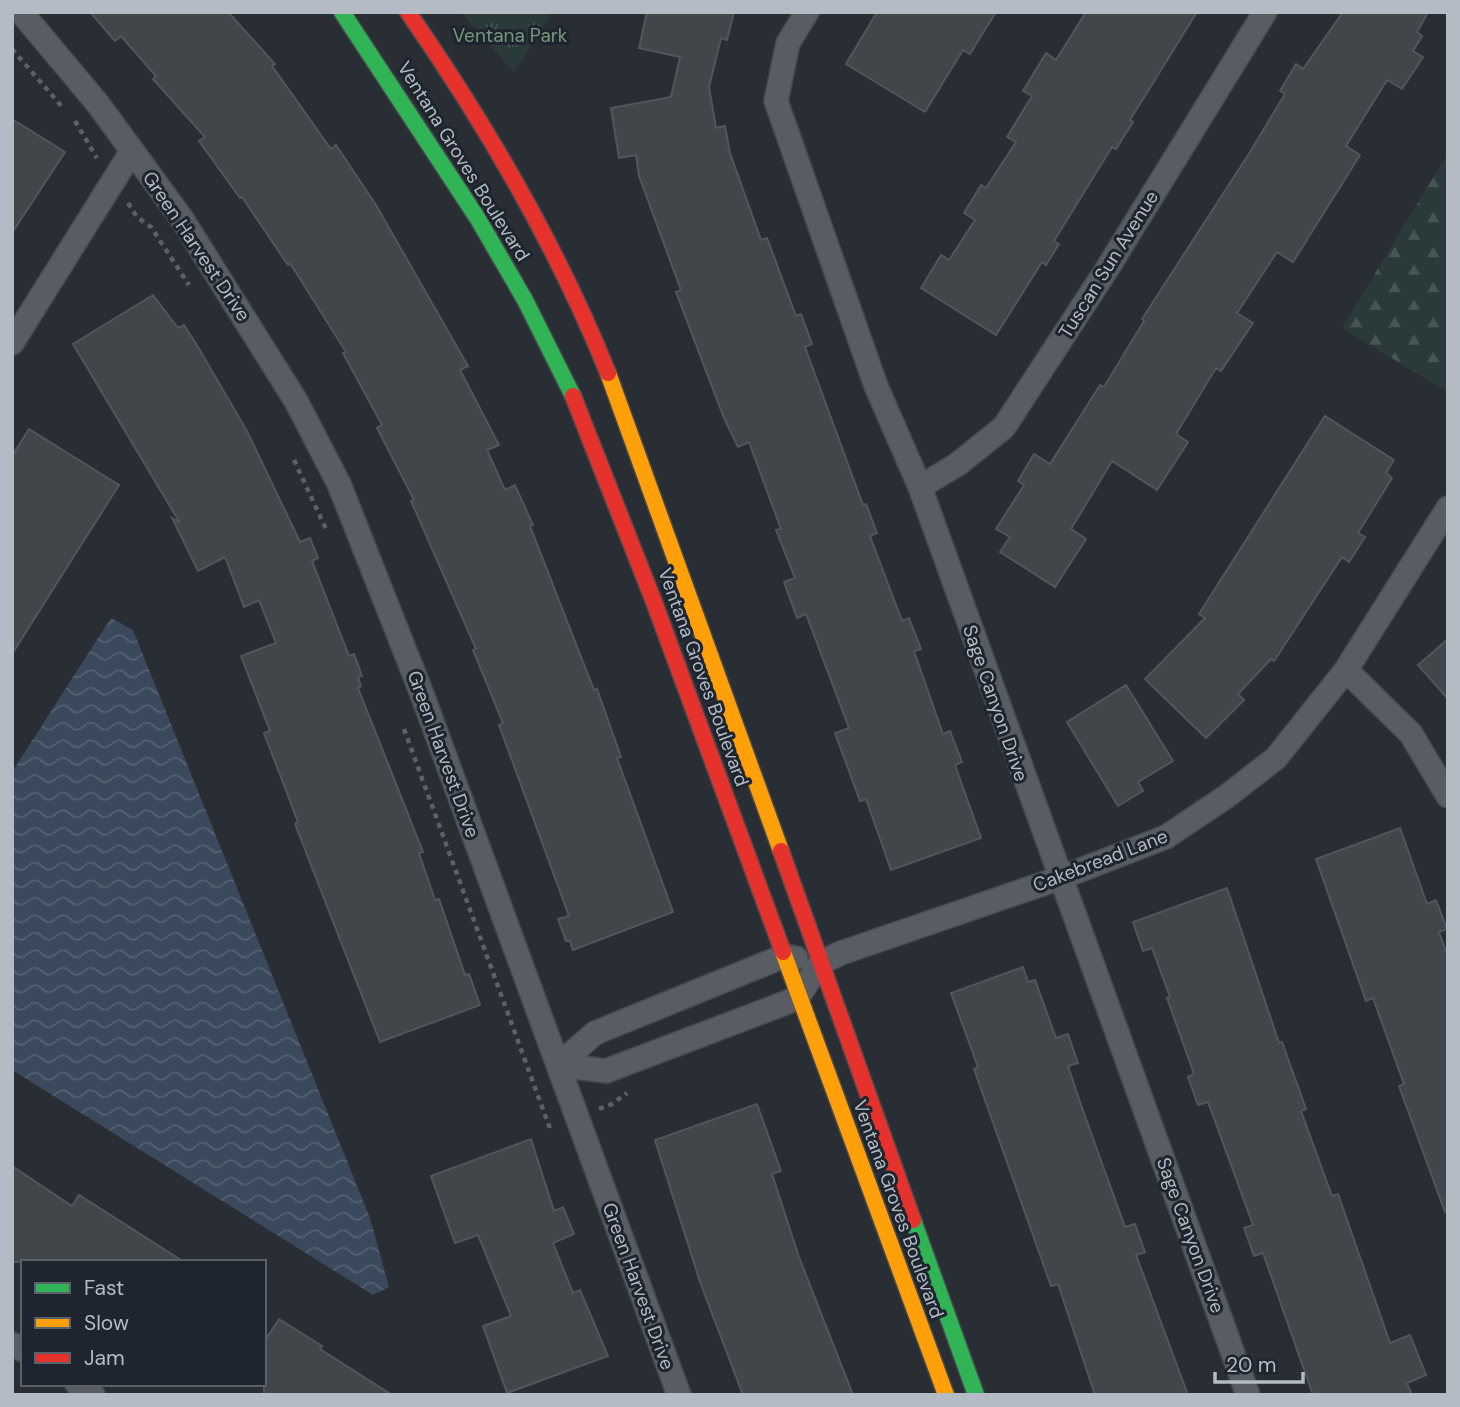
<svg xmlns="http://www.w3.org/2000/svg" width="1460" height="1407" font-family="'DM Sans',sans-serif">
  <defs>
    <pattern id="forest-firs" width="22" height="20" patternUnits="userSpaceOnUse" patternTransform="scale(1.75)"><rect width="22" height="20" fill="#2a3a3a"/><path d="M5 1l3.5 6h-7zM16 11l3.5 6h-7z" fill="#465555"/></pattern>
    <pattern id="park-tufts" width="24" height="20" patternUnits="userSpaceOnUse" patternTransform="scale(1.75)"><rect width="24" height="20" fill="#2a3a3a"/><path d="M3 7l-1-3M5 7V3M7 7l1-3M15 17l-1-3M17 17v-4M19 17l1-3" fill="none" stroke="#465555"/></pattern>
    <pattern id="water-waves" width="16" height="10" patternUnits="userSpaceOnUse" patternTransform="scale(1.75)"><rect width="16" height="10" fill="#3b495c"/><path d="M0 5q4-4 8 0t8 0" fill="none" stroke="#556172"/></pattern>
  </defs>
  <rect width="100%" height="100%" fill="#292e34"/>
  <!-- forest -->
  <path fill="url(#forest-firs)" d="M 1448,153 L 1448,392 L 1342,328 Z"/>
  <!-- park -->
  <path fill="url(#park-tufts)" d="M 461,12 L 552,12 L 514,73 Z"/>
  <!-- water -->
  <path fill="url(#water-waves)" d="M 111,618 L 133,630 L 370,1218 L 389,1287 L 373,1295 L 12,1070 L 12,772 Z"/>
  <!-- building -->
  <path fill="#41464b" stroke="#51565c" stroke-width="2" d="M 90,12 L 228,12 L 275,64 L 272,66 L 331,149 L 336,145 L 376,205 L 468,366 L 460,370 L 499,445 L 487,450 L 505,490 L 515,485 L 533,525 L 530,526 L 594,690 L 597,689 L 621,757 L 617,758 L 673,912 L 573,950 L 570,941 L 566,941 L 558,919 L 569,916 L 499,725 L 503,723 L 473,650 L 476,649 L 411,501 L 414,500 L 377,428 L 382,425 L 343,353 L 346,352 L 290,263 L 288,265 L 242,197 L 240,198 L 199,141 L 205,137 L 153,79 L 156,76 L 121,36 L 115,41 Z
    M 647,12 L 734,12 L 727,40 L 721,38 L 709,87 L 716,128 L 725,126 L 730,153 L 761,240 L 767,238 L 796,316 L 801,314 L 812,344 L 805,347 L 863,505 L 866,504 L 877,533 L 870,536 L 902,621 L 909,618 L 921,649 L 914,651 L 943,734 L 950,731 L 962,762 L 955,765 L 981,838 L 891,870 L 866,799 L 860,801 L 835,733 L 849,728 L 806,614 L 797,618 L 784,582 L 795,578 L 776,530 L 781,529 L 749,442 L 738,447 L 724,418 L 676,292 L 681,290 L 639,176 L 636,155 L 619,158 L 611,108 L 671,97 L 680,57 L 639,48 Z
    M 877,12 L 996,12 L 970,54 L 963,50 L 925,112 L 846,64 Z
    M 1086,12 L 1197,12 L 1130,120 L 1133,122 L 1116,149 L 1112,147 L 1054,241 L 1059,244 L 1046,265 L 1042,262 L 996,335 L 921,288 L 941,255 L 949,260 L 975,220 L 964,213 L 981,185 L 986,188 L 1016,142 L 1007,137 L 1032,96 L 1023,91 L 1046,53 L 1056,60 Z
    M 1343,12 L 1428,12 L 1417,32 L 1422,36 L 1413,51 L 1423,57 L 1402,89 L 1387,80 L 1346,146 L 1360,155 L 1293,262 L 1277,252 L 1237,313 L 1253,323 L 1221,371 L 1216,368 L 1176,434 L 1188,442 L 1157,490 L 1112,461 L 1071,529 L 1086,539 L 1055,587 L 1000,552 L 1010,537 L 996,529 L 1024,485 L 1018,481 L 1034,454 L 1050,464 L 1100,385 L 1104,387 L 1144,321 L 1142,319 L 1250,152 L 1285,94 L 1280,91 L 1296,64 L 1303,69 Z
    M 12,119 L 65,152 L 12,233 Z
    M 153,295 L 178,328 L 184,325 L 195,342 L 247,431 L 300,542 L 310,538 L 318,558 L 312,561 L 349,656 L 354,654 L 362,676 L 358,677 L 361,686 L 358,688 L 423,852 L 419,853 L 435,900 L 439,899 L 465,975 L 469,974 L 480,1005 L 380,1042 L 295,824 L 298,822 L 264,733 L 270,731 L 241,656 L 276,643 L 259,600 L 244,607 L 225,557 L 198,571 L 172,518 L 180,523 L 73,344 Z
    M 1325,416 L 1394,460 L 1386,473 L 1392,478 L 1358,533 L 1365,537 L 1349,562 L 1342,557 L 1274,661 L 1271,659 L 1238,694 L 1244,700 L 1206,738 L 1145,679 L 1205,618 L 1199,614 Z
    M 29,429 L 119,485 L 12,654 L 12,456 Z
    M 1448,639 L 1448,699 L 1418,665 Z
    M 1126,685 L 1173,761 L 1138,782 L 1143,791 L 1118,806 L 1067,722 Z
    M 1400,828 L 1427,904 L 1436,900 L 1447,929 L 1439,932 L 1448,957 L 1448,1211 L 1445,1212 L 1399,1086 L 1404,1084 L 1373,998 L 1366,1001 L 1316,859 Z
    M 1227,888 L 1279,1043 L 1282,1042 L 1306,1109 L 1301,1111 L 1332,1196 L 1338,1194 L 1390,1343 L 1410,1335 L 1426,1375 L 1407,1383 L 1412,1395 L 1313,1395 L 1263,1253 L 1254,1256 L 1244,1228 L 1253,1225 L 1208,1102 L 1198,1105 L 1188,1077 L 1194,1074 L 1167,998 L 1170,997 L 1152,948 L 1143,951 L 1133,922 Z
    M 1023,967 L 1028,982 L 1035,980 L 1056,1038 L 1068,1034 L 1078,1063 L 1068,1066 L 1081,1105 L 1125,1227 L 1135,1224 L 1145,1252 L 1136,1255 L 1188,1395 L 1095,1395 L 1058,1284 L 1051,1286 L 974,1069 L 978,1067 L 951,993 Z
    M 757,1104 L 781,1171 L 772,1174 L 799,1257 L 853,1395 L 743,1395 L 700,1282 L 655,1140 Z
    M 531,1139 L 554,1211 L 563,1207 L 574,1234 L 553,1243 L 573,1293 L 580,1290 L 608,1356 L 507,1393 L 483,1326 L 511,1316 L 478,1235 L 455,1243 L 431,1176 Z
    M 12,1166 L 72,1206 L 79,1195 L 184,1262 L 12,1262 Z
    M 279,1319 L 322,1346 L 320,1349 L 392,1395 L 264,1395 L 264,1342 Z"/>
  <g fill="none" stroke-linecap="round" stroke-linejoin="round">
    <!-- street casing -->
    <g stroke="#45494d" stroke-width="26">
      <path id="street" d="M 21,12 L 98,104 L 182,219 L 296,401 L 339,484 L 422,694 L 679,1395
        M 807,12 L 788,43 L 776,101 L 876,386 L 920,487 L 1248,1395
        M 12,343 L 132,151
        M 920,487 L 958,464 L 1004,427 L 1107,269 L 1265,12
        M 1346,670 L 1411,734 L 1448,796
        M 558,1065 L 606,1071 L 788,1002 L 798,997 L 820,963 L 841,953 L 1060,878 L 1166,837 L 1227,796 L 1276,758 L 1346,670 L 1448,508
        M 558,1065 L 595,1033 L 784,956 L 796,958
        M 12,1344 L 23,1350
        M 77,1384 L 93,1395"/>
    </g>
    <!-- fast casing -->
    <g stroke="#45494d" stroke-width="19">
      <path id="fast" d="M 342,12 L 478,219 L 525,300 L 573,396
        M 913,1220 L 976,1395"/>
    </g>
    <!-- slow casing -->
    <g stroke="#45494d" stroke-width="19">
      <path id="slow" d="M 608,373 L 781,851
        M 783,952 L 946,1395"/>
    </g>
    <!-- jam casing -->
    <g stroke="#45494d" stroke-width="19">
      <path id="jam" d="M 408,12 C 487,126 556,244 608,373
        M 573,396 L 654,602 L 783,952
        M 781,851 L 913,1220"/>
    </g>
    <!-- path -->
    <path stroke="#5d6166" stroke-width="4.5" stroke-dasharray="5 5" stroke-linecap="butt" d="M 12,49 L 64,109
      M 75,121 L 97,158
      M 128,203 L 137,217 L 151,227 L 189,285
      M 294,460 L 326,529
      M 404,729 L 549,1126 L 554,1125
      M 599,1109 L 612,1104 L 627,1093"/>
    <!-- street -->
    <use href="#street" stroke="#595c62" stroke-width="23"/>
    <!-- fast -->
    <use href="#fast" stroke="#30b455" stroke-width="16"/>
    <!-- slow -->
    <use href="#slow" stroke="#ff9f0a" stroke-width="16"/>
    <!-- jam -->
    <use href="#jam" stroke="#e5322d" stroke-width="16"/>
  </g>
  <g text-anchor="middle" stroke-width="6" stroke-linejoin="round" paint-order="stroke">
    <!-- park labels -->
    <g font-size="19" fill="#75987c" stroke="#1e252e">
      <text x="510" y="42">Ventana Park</text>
    </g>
    <!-- street labels -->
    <g font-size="19" fill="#b4bbc5" stroke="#1e252e">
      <text transform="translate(464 161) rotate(58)" y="7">Ventana Groves Boulevard</text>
      <text transform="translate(197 246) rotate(56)" y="7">Green Harvest Drive</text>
      <text transform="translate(1108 264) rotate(-58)" y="7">Tuscan Sun Avenue</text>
      <text transform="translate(704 677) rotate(70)" y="7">Ventana Groves Boulevard</text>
      <text transform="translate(996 703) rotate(71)" y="7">Sage Canyon Drive</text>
      <text transform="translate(444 754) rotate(70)" y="7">Green Harvest Drive</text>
      <text transform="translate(1100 860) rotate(-21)" y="7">Cakebread Lane</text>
      <text transform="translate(899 1209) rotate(70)" y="7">Ventana Groves Boulevard</text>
      <text transform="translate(1191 1235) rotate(70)" y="7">Sage Canyon Drive</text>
      <text transform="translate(639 1286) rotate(70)" y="7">Green Harvest Drive</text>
    </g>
  </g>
  <!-- border -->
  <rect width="1460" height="1407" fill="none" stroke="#b4bbc5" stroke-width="28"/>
  <!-- legend -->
  <rect x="21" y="1260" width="245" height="126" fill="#1e252e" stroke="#5a616a" stroke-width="2"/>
  <rect x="35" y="1283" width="35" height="10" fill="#30b455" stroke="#5a616a" stroke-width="2"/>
  <text x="84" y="1295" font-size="21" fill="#b4bbc5">Fast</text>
  <rect x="35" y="1318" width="35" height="10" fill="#ff9f0a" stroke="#5a616a" stroke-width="2"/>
  <text x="84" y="1330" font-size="21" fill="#b4bbc5">Slow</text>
  <rect x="35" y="1353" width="35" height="10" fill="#e5322d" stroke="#5a616a" stroke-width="2"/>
  <text x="84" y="1365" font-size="21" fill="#b4bbc5">Jam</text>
  <!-- scale -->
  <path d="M1215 1372v10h88v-10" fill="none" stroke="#b4bbc5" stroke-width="3.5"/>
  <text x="1226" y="1372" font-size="21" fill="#b4bbc5" stroke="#1e252e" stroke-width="5" paint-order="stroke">20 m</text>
</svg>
